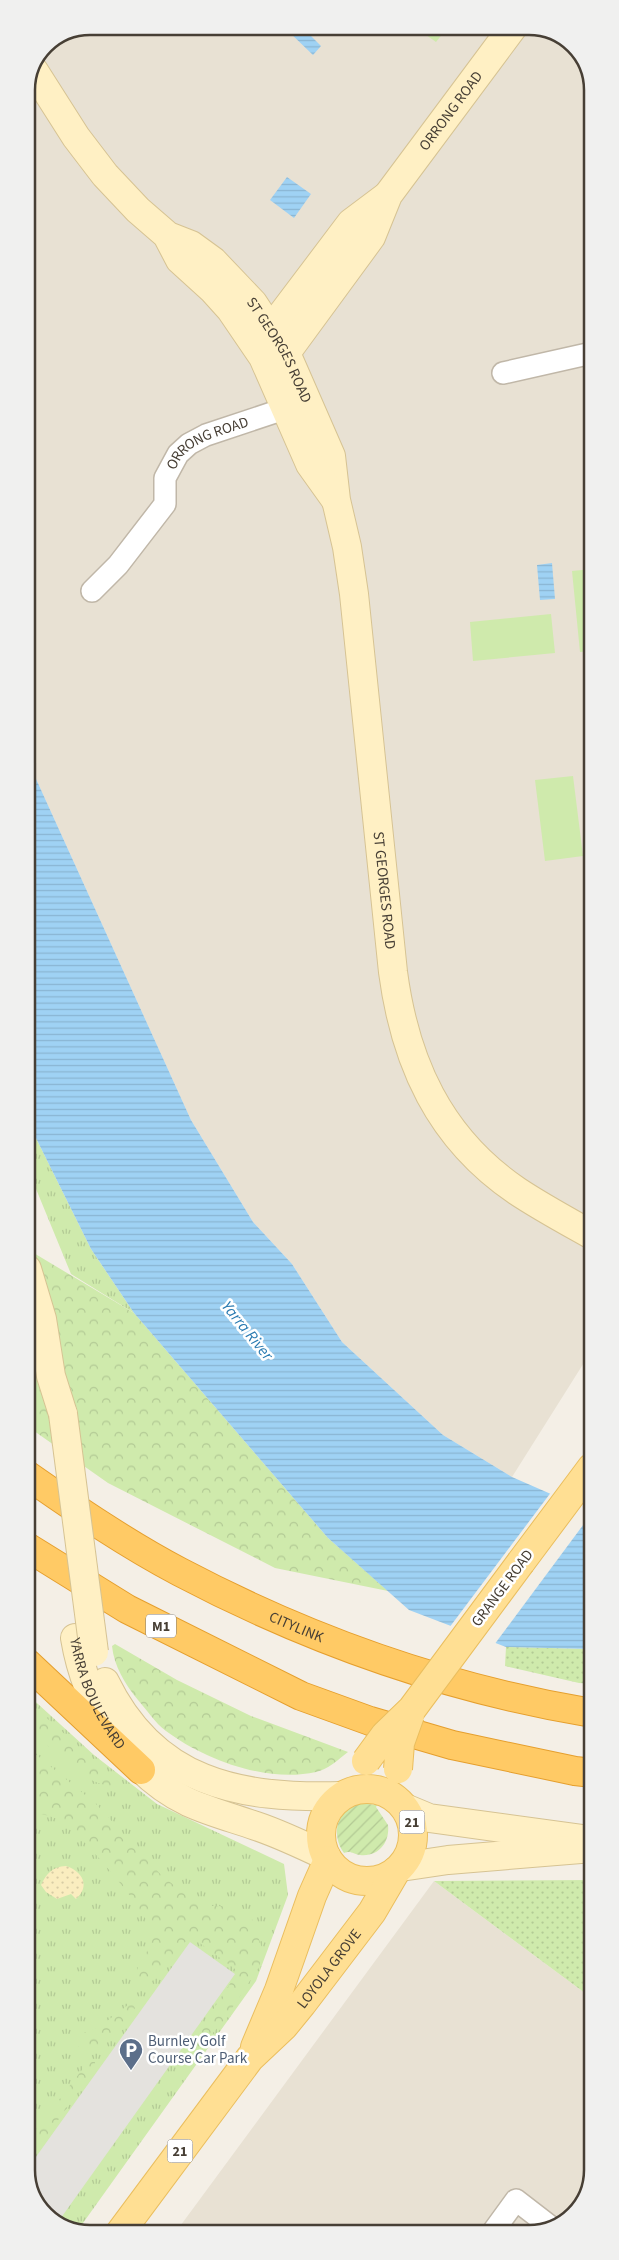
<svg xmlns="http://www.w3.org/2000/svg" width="619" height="2260" font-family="'Source Sans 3',sans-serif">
  <defs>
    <pattern id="grass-tufts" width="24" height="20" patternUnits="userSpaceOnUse" patternTransform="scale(1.25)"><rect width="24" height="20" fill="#cfeaac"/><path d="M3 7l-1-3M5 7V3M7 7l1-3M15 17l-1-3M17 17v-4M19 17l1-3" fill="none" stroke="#b3ca95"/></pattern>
    <pattern id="forest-crowns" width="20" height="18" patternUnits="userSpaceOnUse" patternTransform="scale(1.25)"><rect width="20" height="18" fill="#cfeaac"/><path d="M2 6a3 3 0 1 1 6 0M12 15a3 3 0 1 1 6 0" fill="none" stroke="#b3ca95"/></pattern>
    <pattern id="sand-dots" width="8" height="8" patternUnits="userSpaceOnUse" patternTransform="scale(1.25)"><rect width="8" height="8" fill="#faedbf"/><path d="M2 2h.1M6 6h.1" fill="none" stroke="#d8cca5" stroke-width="1.8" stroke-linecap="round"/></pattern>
    <pattern id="park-dots" width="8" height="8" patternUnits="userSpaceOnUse" patternTransform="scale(1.25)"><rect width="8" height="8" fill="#cfeaac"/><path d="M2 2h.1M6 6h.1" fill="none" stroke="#b3ca95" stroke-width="1.8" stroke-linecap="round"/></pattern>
    <pattern id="garden-furrows" width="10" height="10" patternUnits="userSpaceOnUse" patternTransform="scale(1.25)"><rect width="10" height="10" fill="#cfeaac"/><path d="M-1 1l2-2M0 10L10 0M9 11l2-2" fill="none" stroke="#b3ca95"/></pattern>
    <pattern id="water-rules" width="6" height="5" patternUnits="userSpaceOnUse" patternTransform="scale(1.25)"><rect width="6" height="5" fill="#9fd2f4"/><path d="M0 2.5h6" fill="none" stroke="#8ab5d2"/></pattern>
  </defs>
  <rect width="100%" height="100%" fill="#f4efe6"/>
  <!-- residential -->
  <path fill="#e8e1d3" d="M 90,26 L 537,27 L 571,42 L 591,77 L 592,1350 L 512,1477 L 443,1435 L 342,1342 L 292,1264 L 253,1222 L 191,1120 L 27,759 L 26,90 L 45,45 Z
    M 434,1881 L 593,1999 L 593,2170 L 579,2209 L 542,2232 L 175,2233 Z"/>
  <!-- grass -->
  <path fill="url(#grass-tufts)" d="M 27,1120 L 91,1249 L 134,1313 L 71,1274 L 27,1167 Z
    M 27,1694 L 94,1755 L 157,1804 L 284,1864 L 288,1895 L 256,1981 L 78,2230 L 48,2218 L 28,2183 Z"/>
  <!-- forest -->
  <path fill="url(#forest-crowns)" d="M 27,1249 L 134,1313 L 328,1538 L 388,1591 L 275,1568 L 108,1483 L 27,1426 Z
    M 115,1644 L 177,1680 L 251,1716 L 348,1752 C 339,1759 327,1770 316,1772 C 267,1783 205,1760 166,1731 C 155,1723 147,1710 138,1700 C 125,1684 114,1666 112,1646 Z
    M 27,1700 L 91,1758 L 114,1783 L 110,1786 C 77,1781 50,1747 27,1725 Z
    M 27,1747 L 96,1804 L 163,1877 L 189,1896 L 211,1906 L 232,1906 L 252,1919 L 263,1951 L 259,1967 L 223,2022 L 211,2035 L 202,2032 L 201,2028 L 237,1973 L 235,1969 L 197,1941 L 190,1939 C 170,1949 166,1979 145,1984 L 136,1979 C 135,1962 153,1951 152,1934 C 151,1914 81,1835 64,1823 C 52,1815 41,1814 27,1812 Z
    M 132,2002 L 135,2008 C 122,2028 105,2054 76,2046 L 77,2039 L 83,2033 L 99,2027 Z
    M 88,2062 L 95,2062 L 94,2070 L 28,2162 L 28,2140 Z"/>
  <!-- sand -->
  <path fill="url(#sand-dots)" d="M 66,1866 C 82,1871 91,1886 76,1899 L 71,1894 L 57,1899 L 46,1892 L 41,1885 C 47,1873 52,1867 66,1866 Z"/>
  <!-- park -->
  <path fill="url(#park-dots)" d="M 506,1647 L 592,1649 L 592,1684 L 579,1683 L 505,1666 Z
    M 593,1880 L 593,1999 L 434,1881 Z"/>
  <!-- garden -->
  <path fill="url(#garden-furrows)" d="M 359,1803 L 377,1805 L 376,1807 L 388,1825 C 390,1842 379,1857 360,1855 C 353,1854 351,1850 344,1853 C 331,1835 336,1810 359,1803 Z"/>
  <!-- pitch -->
  <path fill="#cfeaac" d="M 415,27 L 448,27 L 436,42 Z
    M 592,569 L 592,651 L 580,652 L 572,571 Z
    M 551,614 L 555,653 L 473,661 L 470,622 Z
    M 573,776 L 583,856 L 545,861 L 535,780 Z"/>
  <!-- parking -->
  <path fill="#e4e2de" d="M 190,1942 L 235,1974 L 58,2222 L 48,2218 L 28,2183 L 28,2168 Z"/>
  <!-- water -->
  <path fill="url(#water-rules)" d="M 292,26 L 301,26 L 321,46 L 313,55 L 288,31 Z
    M 287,177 L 311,194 L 294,218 L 270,200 Z
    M 552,563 L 555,599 L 540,600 L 537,565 Z
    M 27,759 L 191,1120 L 253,1222 L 292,1264 L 342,1342 L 443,1435 L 512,1477 L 592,1512 L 592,1649 L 506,1647 L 409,1610 L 328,1538 L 134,1313 L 91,1249 L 27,1120 Z"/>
  <!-- pier -->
  <path fill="#f4efe6" d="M 552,1491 L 592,1510 L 592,1513 L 494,1645 L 449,1628 Z"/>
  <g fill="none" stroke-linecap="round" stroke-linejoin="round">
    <!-- street casing -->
    <g stroke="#c0b7a8" stroke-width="24">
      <g id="street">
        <path d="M 503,373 L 592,353"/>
        <path id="s1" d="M 92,591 L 118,565 L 165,504 L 165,478 L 178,454 L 189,444 L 206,435 L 299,404"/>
        <path d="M 492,2233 L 516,2200 L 551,2227"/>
      </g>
    </g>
    <!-- secondary casing -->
    <g stroke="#d6c393" stroke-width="30">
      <g id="secondary">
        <path id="s2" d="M 34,71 L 76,137 L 105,175 L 138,210 L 168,236 L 191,245 L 213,261 L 253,303 L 286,353 L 331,456 L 336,500 L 347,547 L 354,594 L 393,972 C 405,1062 439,1138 517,1191 C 541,1207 567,1221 592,1235"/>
        <path d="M 169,239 L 180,260 L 213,290 L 231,310 L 263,357 L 310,464 L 335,499"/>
        <path d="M 266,345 L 271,329 L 351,223 L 387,196"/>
        <path id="s3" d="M 286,353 L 371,237 L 388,195 L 513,27"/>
        <path d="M 27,1269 L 42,1319 L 51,1376 L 63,1414"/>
        <path id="s4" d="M 75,1638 C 86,1704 126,1772 188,1802 C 210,1812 233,1818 256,1826 C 280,1834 303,1845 326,1856"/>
        <path d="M 105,1682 C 154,1783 239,1799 341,1796"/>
        <path d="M 405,1808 L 429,1818 L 583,1839"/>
        <path d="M 401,1867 L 448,1860 L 593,1848"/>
      </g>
    </g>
    <!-- primary casing -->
    <g stroke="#eabe5e" stroke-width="30">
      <g id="primary">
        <path d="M 521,1562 L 592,1467"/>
        <circle cx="367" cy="1835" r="46"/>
        <path d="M 255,2047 L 279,1990 L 312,1896 L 328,1860"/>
        <path id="s5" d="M 119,2234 L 250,2058 L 284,2026 L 302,2004 L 372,1912 L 396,1871"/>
      </g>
    </g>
    <!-- highway casing -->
    <g stroke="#e59f2e" stroke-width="30">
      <g id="highway">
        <path id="s6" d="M 27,1475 C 77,1510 127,1544 180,1572 C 309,1640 448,1689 592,1713"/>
        <path d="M 27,1547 L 127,1609 L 301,1696 L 370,1721 L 452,1745 L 575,1771 L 593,1773"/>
        <path d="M 27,1663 L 141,1770"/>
      </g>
    </g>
    <!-- street -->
    <use href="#street" stroke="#fff" stroke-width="21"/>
    <!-- secondary -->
    <use href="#secondary" stroke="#fff0c4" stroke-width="28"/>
    <!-- primary -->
    <use href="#primary" stroke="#ffdf93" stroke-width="28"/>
    <!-- highway -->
    <use href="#highway" stroke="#ffca65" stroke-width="28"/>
    <!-- secondary-bridge casing -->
    <g stroke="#d6c393" stroke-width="30" stroke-linecap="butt">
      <path id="secondary-bridge" d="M 63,1414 L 94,1652"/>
    </g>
    <!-- primary-bridge casing -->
    <g stroke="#eabe5e" stroke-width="30" stroke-linecap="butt">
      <path id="primary-bridge" d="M 366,1761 L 385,1735 L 412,1709 L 521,1562
        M 398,1769 L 400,1743 L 410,1715"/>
    </g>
    <!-- secondary-bridge -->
    <use href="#secondary-bridge" stroke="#fff0c4" stroke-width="28"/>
    <!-- primary-bridge -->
    <use href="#primary-bridge" stroke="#ffdf93" stroke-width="28"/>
  </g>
  <!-- icons -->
  <defs>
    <g id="parking-pin" transform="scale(1.25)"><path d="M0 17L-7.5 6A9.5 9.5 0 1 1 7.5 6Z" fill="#5c6f8a" stroke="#fff"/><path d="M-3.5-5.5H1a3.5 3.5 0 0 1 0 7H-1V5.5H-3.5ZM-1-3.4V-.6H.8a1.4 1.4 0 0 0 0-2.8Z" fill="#fff"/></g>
  </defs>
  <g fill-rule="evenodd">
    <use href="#parking-pin" x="131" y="2050"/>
  </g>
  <g text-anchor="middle" stroke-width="5" stroke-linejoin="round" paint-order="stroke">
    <!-- shield labels -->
    <g fill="#fff" stroke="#7e7972" stroke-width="1">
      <rect x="146" y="1614.5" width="30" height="23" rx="4"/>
      <rect x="399.5" y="1810.5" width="25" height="23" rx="4"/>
      <rect x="167.5" y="2139.5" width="25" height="23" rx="4"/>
    </g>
    <g font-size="14" font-weight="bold" fill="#473f35">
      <text x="161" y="1631">M1</text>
      <text x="412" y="1827">21</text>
      <text x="180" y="2156">21</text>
    </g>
    <!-- street labels -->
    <g font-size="15" fill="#473f35" stroke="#fff">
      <text dy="5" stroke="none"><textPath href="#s3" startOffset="294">ORRONG ROAD</textPath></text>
      <text dy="5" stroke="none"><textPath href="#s2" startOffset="378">ST GEORGES ROAD</textPath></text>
      <text dy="5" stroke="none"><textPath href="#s1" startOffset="198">ORRONG ROAD</textPath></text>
      <text dy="5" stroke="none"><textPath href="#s2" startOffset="934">ST GEORGES ROAD</textPath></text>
      <text transform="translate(502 1588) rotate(-53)" y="5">GRANGE ROAD</text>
      <text dy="5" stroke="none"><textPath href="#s6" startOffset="310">CITYLINK</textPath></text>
      <text dy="5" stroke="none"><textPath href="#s4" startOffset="60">YARRA BOULEVARD</textPath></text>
      <text dy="5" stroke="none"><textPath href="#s5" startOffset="339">LOYOLA GROVE</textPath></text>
    </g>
    <!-- service labels -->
    <g font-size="15" fill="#4e5e75" stroke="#fff" text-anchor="start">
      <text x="148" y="2046">Burnley Golf<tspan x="148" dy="17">Course Car Park</tspan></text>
    </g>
    <!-- water labels -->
    <g font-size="16" font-style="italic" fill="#2779b0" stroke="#fff">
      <text transform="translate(248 1330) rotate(51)" y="6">Yarra River</text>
    </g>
  </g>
  <!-- crop -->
  <path d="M0 0H619V2260H0ZM90 35H529A55 55 0 0 1 584 90V2170A55 55 0 0 1 529 2225H90A55 55 0 0 1 35 2170V90A55 55 0 0 1 90 35Z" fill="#f0f0ef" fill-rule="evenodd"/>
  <path fill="none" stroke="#473f35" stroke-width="2.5" d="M90 35H529A55 55 0 0 1 584 90V2170A55 55 0 0 1 529 2225H90A55 55 0 0 1 35 2170V90A55 55 0 0 1 90 35Z"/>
</svg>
